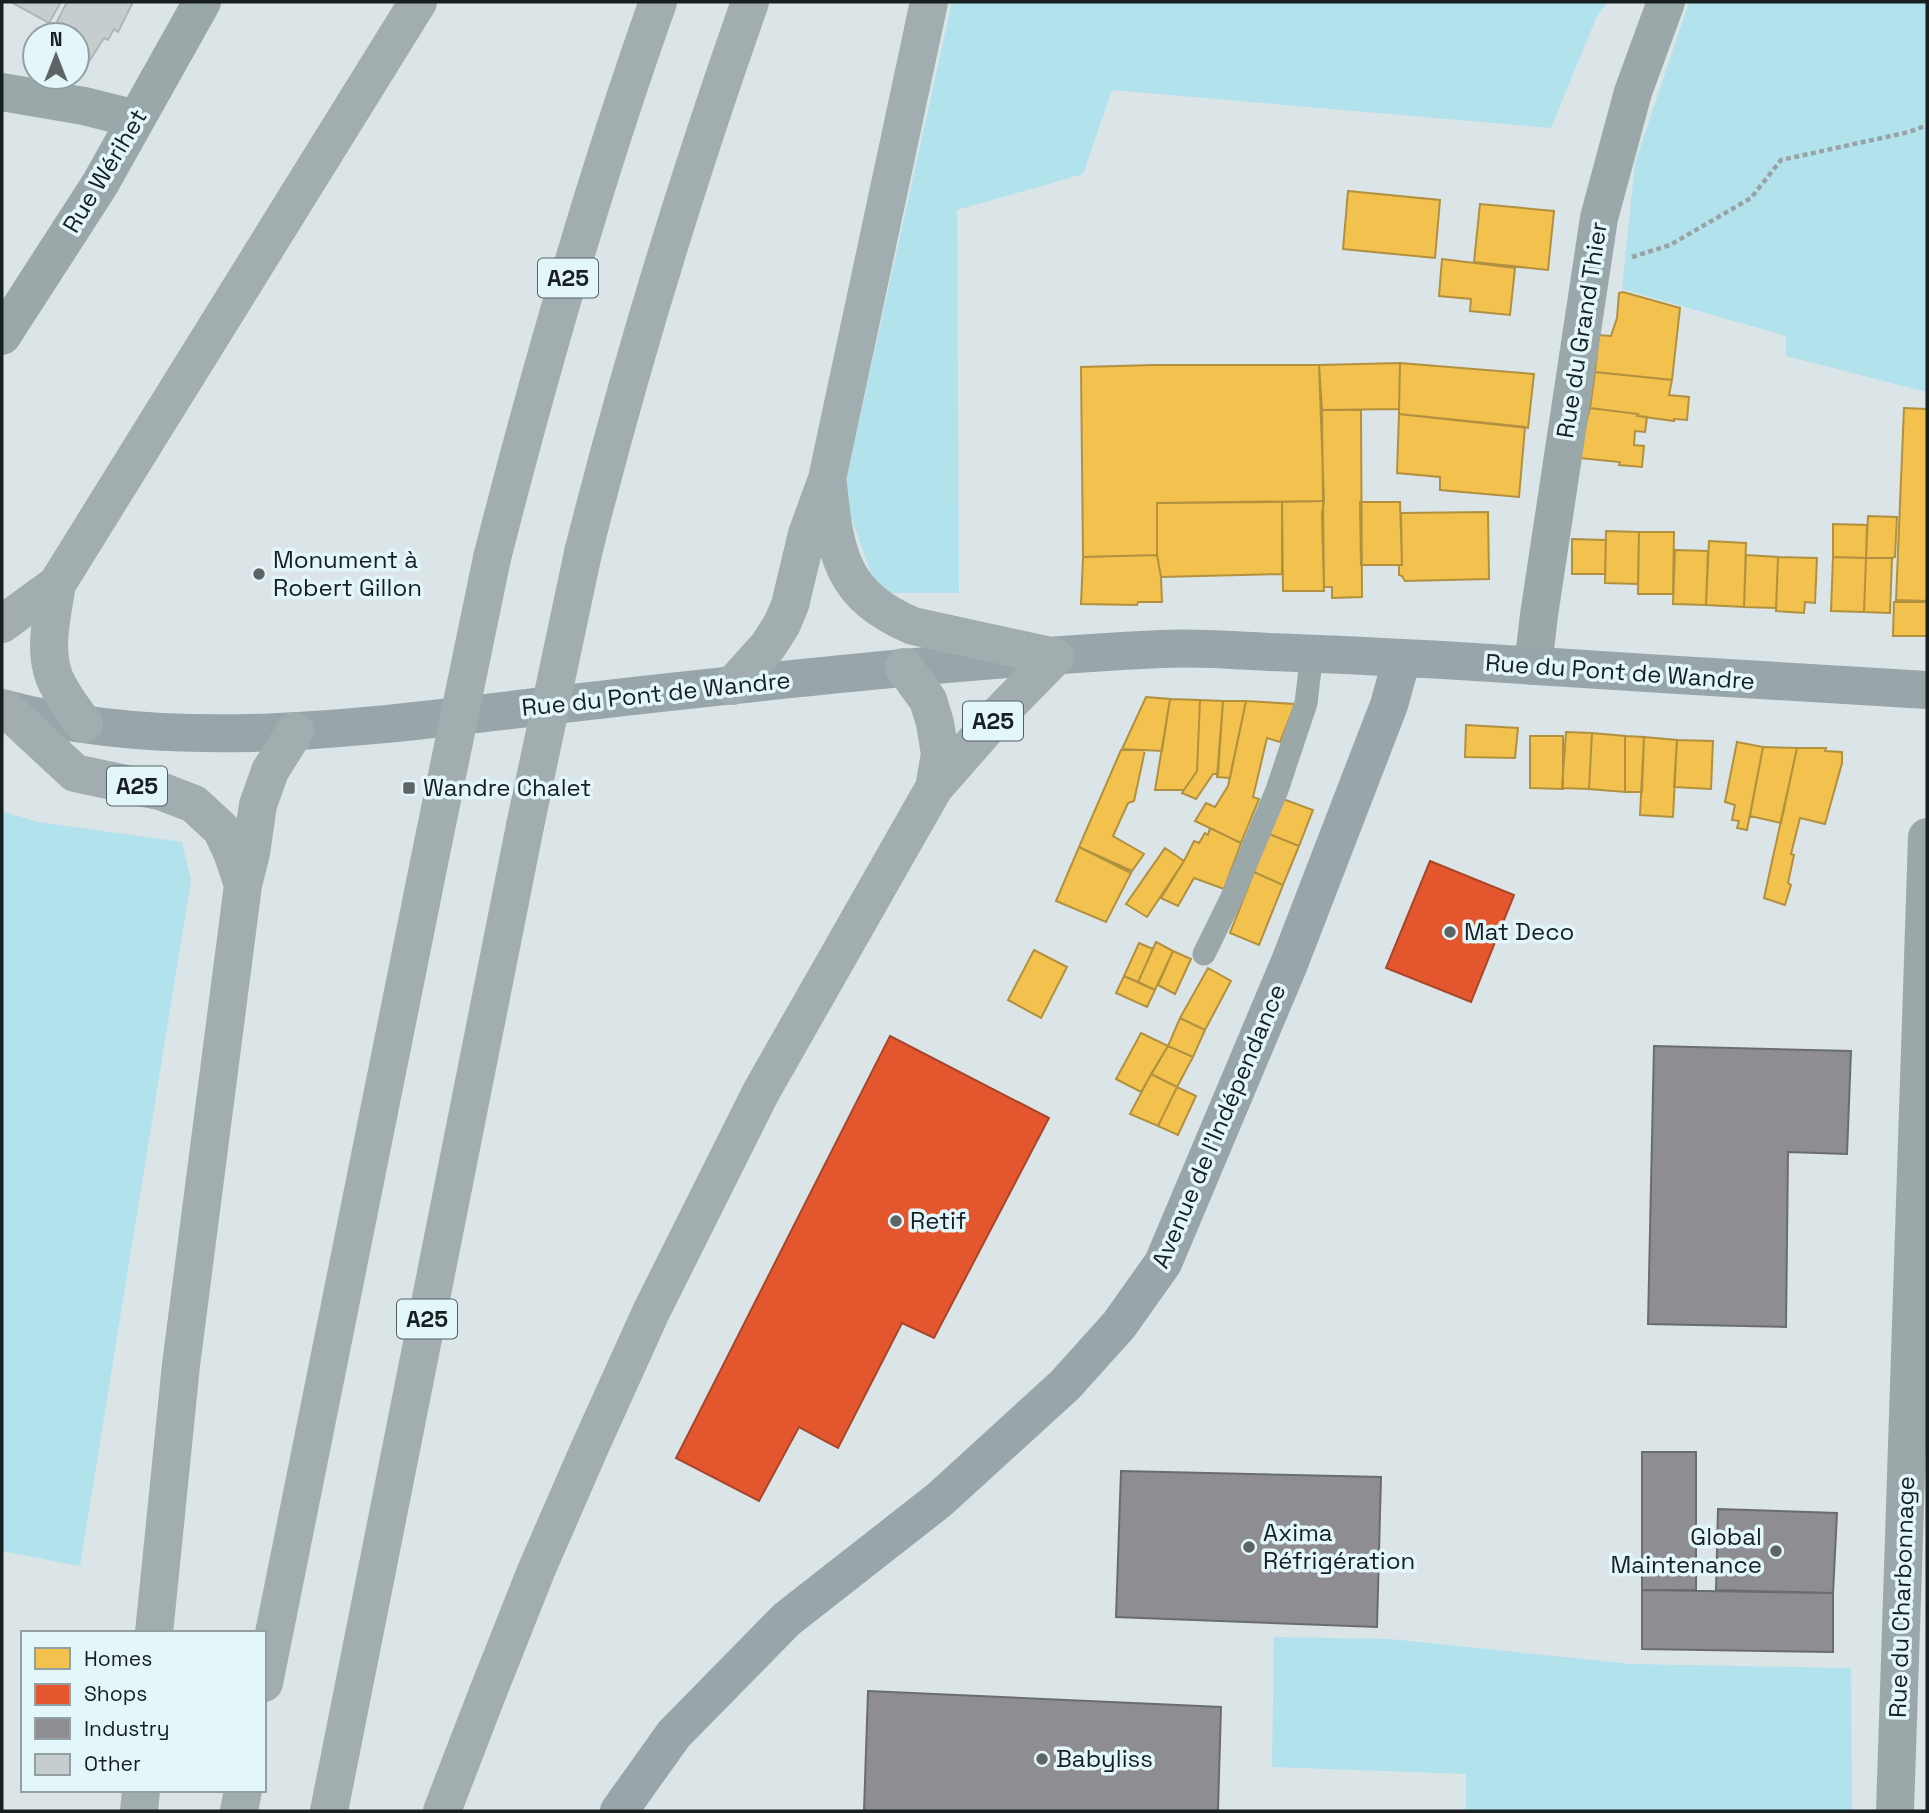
<svg xmlns="http://www.w3.org/2000/svg" width="1929" height="1813" font-family="'Space Grotesk',sans-serif">
  <rect width="100%" height="100%" fill="#dbe4e7"/>
  <!-- green -->
  <path fill="#b2e2ec" d="M 952,2 L 1608,2 L 1597,16 L 1551,128 L 1112,90 L 1083,174 L 957,210 L 959,593 L 878,593 L 843,494 Z
    M 1689,2 L 1927,2 L 1927,392 L 1786,356 L 1786,336 L 1622,289 L 1635,163 Z
    M 2,811 L 38,822 L 182,842 L 191,880 L 80,1566 L 2,1551 Z
    M 1274,1637 L 1390,1639 L 1631,1664 L 1851,1668 L 1852,1811 L 1466,1811 L 1466,1774 L 1272,1767 Z"/>
  <!-- homes -->
  <path fill="#f2c14e" stroke="#b19040" stroke-width="2" d="M 1348,191 L 1440,200 L 1435,258 L 1343,249 Z
    M 1480,204 L 1554,211 L 1548,270 L 1474,262 Z
    M 1442,259 L 1515,268 L 1510,315 L 1470,311 L 1471,299 L 1439,296 Z
    M 1623,292 L 1680,308 L 1672,380 L 1595,372 L 1599,335 L 1611,336 L 1617,318 L 1619,293 Z
    M 1400,363 L 1534,374 L 1528,428 L 1399,414 Z
    M 1400,363 L 1399,409 L 1322,410 L 1319,365 Z
    M 1155,365 L 1319,365 L 1324,501 L 1157,503 L 1157,555 L 1083,557 L 1081,367 Z
    M 1595,372 L 1672,380 L 1669,395 L 1689,397 L 1687,420 L 1674,419 L 1674,421 L 1637,416 L 1638,414 L 1590,408 Z
    M 1590,408 L 1638,414 L 1637,416 L 1647,417 L 1645,432 L 1635,431 L 1634,445 L 1644,446 L 1642,467 L 1619,465 L 1620,462 L 1580,458 L 1582,438 Z
    M 1904,408 L 1927,409 L 1927,601 L 1896,600 Z
    M 1322,410 L 1361,410 L 1362,597 L 1332,598 L 1332,587 L 1324,587 Z
    M 1399,414 L 1525,427 L 1519,497 L 1440,490 L 1440,477 L 1397,473 Z
    M 1324,501 L 1322,514 L 1324,591 L 1283,591 L 1282,502 Z
    M 1282,502 L 1282,574 L 1161,577 L 1157,555 L 1157,503 Z
    M 1360,502 L 1400,502 L 1402,565 L 1361,565 Z
    M 1488,512 L 1489,579 L 1405,581 L 1402,576 L 1399,575 L 1399,565 L 1402,565 L 1401,513 Z
    M 1868,516 L 1897,517 L 1895,557 L 1892,558 L 1866,558 Z
    M 1833,524 L 1867,525 L 1866,558 L 1833,557 Z
    M 1606,531 L 1639,532 L 1638,584 L 1605,583 Z
    M 1639,532 L 1674,532 L 1673,594 L 1638,594 Z
    M 1572,539 L 1606,540 L 1605,574 L 1572,574 Z
    M 1709,541 L 1746,543 L 1744,607 L 1706,605 Z
    M 1675,550 L 1708,551 L 1706,605 L 1673,604 Z
    M 1157,555 L 1161,577 L 1162,602 L 1138,602 L 1137,605 L 1081,604 L 1083,557 Z
    M 1746,555 L 1778,557 L 1776,608 L 1744,607 Z
    M 1778,557 L 1817,558 L 1815,603 L 1805,602 L 1804,613 L 1776,611 Z
    M 1833,557 L 1866,558 L 1864,612 L 1831,611 Z
    M 1866,558 L 1892,558 L 1890,613 L 1864,612 Z
    M 1894,602 L 1927,602 L 1927,636 L 1893,636 Z
    M 1146,697 L 1170,699 L 1162,751 L 1122,749 Z
    M 1170,699 L 1200,700 L 1197,771 L 1184,790 L 1155,790 Z
    M 1200,700 L 1223,701 L 1218,774 L 1213,774 L 1196,799 L 1182,793 L 1197,771 Z
    M 1223,701 L 1246,701 L 1230,778 L 1217,777 Z
    M 1246,701 L 1295,704 L 1280,742 L 1267,738 L 1253,797 L 1259,799 L 1241,843 L 1195,821 L 1206,803 L 1215,807 L 1228,786 Z
    M 1466,725 L 1518,728 L 1515,758 L 1465,757 Z
    M 1566,732 L 1592,733 L 1589,789 L 1562,788 Z
    M 1592,733 L 1625,736 L 1625,792 L 1589,789 Z
    M 1530,736 L 1563,736 L 1563,789 L 1530,788 Z
    M 1625,736 L 1644,737 L 1642,792 L 1625,792 Z
    M 1644,737 L 1677,740 L 1673,817 L 1640,815 Z
    M 1677,740 L 1713,741 L 1711,789 L 1674,787 Z
    M 1737,742 L 1763,747 L 1747,830 L 1737,828 L 1739,821 L 1732,820 L 1735,805 L 1725,802 Z
    M 1763,747 L 1797,748 L 1781,823 L 1750,816 Z
    M 1797,748 L 1826,748 L 1825,751 L 1842,752 L 1842,763 L 1825,824 L 1800,818 L 1791,854 L 1794,855 L 1788,883 L 1791,885 L 1785,905 L 1764,898 Z
    M 1121,750 L 1145,750 L 1134,801 L 1128,803 L 1113,836 L 1144,854 L 1132,871 L 1079,847 Z
    M 1283,799 L 1313,810 L 1299,846 L 1269,834 Z
    M 1210,828 L 1241,843 L 1224,889 L 1194,878 L 1178,906 L 1161,898 L 1184,861 L 1194,841 L 1199,843 L 1205,833 L 1208,835 Z
    M 1269,834 L 1299,846 L 1283,885 L 1254,872 Z
    M 1079,847 L 1131,873 L 1106,922 L 1056,901 Z
    M 1165,848 L 1184,861 L 1147,917 L 1126,904 Z
    M 1254,872 L 1283,885 L 1259,945 L 1230,933 Z
    M 1156,942 L 1173,951 L 1155,990 L 1138,982 Z
    M 1139,943 L 1153,949 L 1138,982 L 1124,976 Z
    M 1034,950 L 1067,967 L 1041,1018 L 1008,1000 Z
    M 1173,951 L 1191,959 L 1175,994 L 1158,985 Z
    M 1208,968 L 1231,981 L 1205,1030 L 1180,1018 Z
    M 1124,976 L 1155,990 L 1147,1007 L 1116,993 Z
    M 1180,1018 L 1205,1030 L 1193,1057 L 1168,1046 Z
    M 1141,1033 L 1168,1046 L 1141,1092 L 1116,1079 Z
    M 1168,1046 L 1193,1057 L 1177,1087 L 1151,1074 Z
    M 1151,1074 L 1177,1087 L 1158,1126 L 1130,1114 Z
    M 1177,1087 L 1196,1096 L 1178,1135 L 1158,1126 Z"/>
  <!-- shops -->
  <path fill="#e4572e" stroke="#a7462a" stroke-width="2" d="M 1430,861 L 1514,895 L 1471,1002 L 1386,968 Z
    M 890,1036 L 1049,1118 L 934,1338 L 902,1323 L 838,1448 L 799,1427 L 759,1501 L 676,1458 Z"/>
  <!-- industry -->
  <path fill="#8d8d92" stroke="#6a6c70" stroke-width="2" d="M 1654,1046 L 1851,1051 L 1847,1154 L 1788,1152 L 1786,1327 L 1648,1324 Z
    M 1642,1452 L 1696,1452 L 1696,1590 L 1642,1590 Z
    M 1121,1471 L 1381,1477 L 1377,1627 L 1116,1617 Z
    M 1718,1509 L 1837,1513 L 1833,1593 L 1716,1590 Z
    M 1642,1590 L 1833,1593 L 1833,1652 L 1642,1649 Z
    M 868,1691 L 1221,1707 L 1218,1811 L 864,1811 Z"/>
  <!-- building -->
  <path fill="#c5cdce" stroke="#afb6b8" stroke-width="2" d="M 11,2 L 61,2 L 49,23 Z
    M 67,2 L 133,2 L 118,32 L 114,29 L 108,40 L 104,38 L 85,68 L 77,63 L 77,35 L 50,35 Z"/>
  <g fill="none" stroke-linecap="round" stroke-linejoin="round">
    <!-- path -->
    <path stroke="#99a3a5" stroke-width="4.5" stroke-dasharray="5 3.5" stroke-linecap="butt" d="M 1632,257 L 1670,245 L 1751,198 L 1781,160 L 1909,132 L 1927,125"/>
    <!-- lane -->
    <path stroke="#9ba8aa" stroke-width="23" d="M 1204,954 L 1232,897 L 1277,790 L 1306,703 L 1312,653"/>
    <!-- street -->
    <path stroke="#9ba8aa" stroke-width="38" d="M 2,92 L 84,106 L 136,119
      M 2,336 L 100,184 L 202,2
      M 1533,666 L 1539,615 L 1599,218 L 1633,92 L 1666,2
      M 1895,1811 L 1927,837"/>
    <!-- secondary -->
    <path stroke="#99a6a9" stroke-width="38" d="M 2,708 C 184,756 378,725 562,704 C 761,682 961,659 1161,649 C 1197,647 1233,650 1268,652 C 1326,654 1384,657 1443,660 C 1604,670 1766,681 1927,690
      M 619,1811 L 674,1734 L 787,1619 L 939,1500 L 1065,1385 L 1119,1325 L 1163,1263 L 1289,964 L 1389,705 L 1402,658"/>
    <!-- highway -->
    <path stroke="#a2adb0" stroke-width="38" d="M 828,484 C 835,555 842,596 913,626 L 1055,657
      M 583,553 C 630,366 686,183 750,2
      M 492,558 C 540,370 593,184 658,2
      M 2,624 L 57,584
      M 904,667 L 928,700 L 935,723 L 940,754 L 934,788
      M 732,686 L 768,646 L 782,624 L 790,605 L 807,534 L 827,479 L 929,2
      M 6,709 L 75,773 L 163,792 L 194,804 L 221,829 L 232,852 L 243,885
      M 84,724 C 75,712 66,700 59,687 C 41,657 52,616 57,584 L 418,2
      M 154,1633 L 181,1365 L 243,885 L 251,853 L 258,805 L 270,771 L 295,731
      M 264,1683 L 433,843
      M 139,1811 L 141,1790
      M 239,1811 L 243,1790
      M 329,1811 L 525,826
      M 442,1811 L 486,1697 L 536,1571 L 590,1447 L 651,1312 L 761,1092 L 934,788 L 999,714 L 1055,657"/>
    <!-- highway-bridge -->
    <path stroke="#a2adb0" stroke-width="38" d="M 525,826 L 583,553
      M 433,843 L 492,558"/>
  </g>
  <!-- markers -->
  <g fill="#5c6466" stroke="#e3f6f9" stroke-width="2.5">
    <circle cx="259" cy="574" r="7"/>
    <rect x="402" y="781" width="14" height="14" rx="3.5"/>
    <circle cx="1450" cy="932" r="7"/>
    <circle cx="896" cy="1221" r="7"/>
    <circle cx="1249" cy="1547" r="7"/>
    <circle cx="1776" cy="1551" r="7"/>
    <circle cx="1042" cy="1759" r="7"/>
  </g>
  <g text-anchor="middle" stroke-width="7" stroke-linejoin="round" paint-order="stroke">
    <!-- shield labels -->
    <g fill="#e3f6f9" stroke="#556061" stroke-width="2">
      <rect x="538" y="258.5" width="60" height="39" rx="5"/>
      <rect x="963" y="701.5" width="60" height="39" rx="5"/>
      <rect x="107" y="766.5" width="60" height="39" rx="5"/>
      <rect x="397" y="1299.5" width="60" height="39" rx="5"/>
    </g>
    <g font-size="23" font-weight="bold" fill="#181f20">
      <text x="568" y="286">A25</text>
      <text x="993" y="729">A25</text>
      <text x="137" y="794">A25</text>
      <text x="427" y="1327">A25</text>
    </g>
    <!-- street labels -->
    <g font-size="24" fill="#181f20" stroke="#e3f6f9">
      <text transform="translate(105 171) rotate(-59)" y="8">Rue Wérihet</text>
      <text transform="translate(1582 330) rotate(-81)" y="8">Rue du Grand Thier</text>
      <text transform="translate(1620 672) rotate(4)" y="8">Rue du Pont de Wandre</text>
      <text transform="translate(656 694) rotate(-6)" y="8">Rue du Pont de Wandre</text>
      <text transform="translate(1219 1126) rotate(-67)" y="8">Avenue de l'Indépendance</text>
      <text transform="translate(1902 1597) rotate(-88)" y="8">Rue du Charbonnage</text>
    </g>
    <!-- poi labels -->
    <g font-size="24" fill="#181f20" stroke="#e3f6f9" text-anchor="start">
      <text x="273" y="568">Monument à<tspan x="273" dy="28">Robert Gillon</tspan></text>
      <text x="423" y="796">Wandre Chalet</text>
      <text x="1464" y="940">Mat Deco</text>
      <text x="910" y="1229">Retif</text>
      <text x="1263" y="1541">Axima<tspan x="1263" dy="28">Réfrigération</tspan></text>
      <text x="1762" y="1545" text-anchor="end">Global<tspan x="1762" dy="28">Maintenance</tspan></text>
      <text x="1056" y="1767">Babyliss</text>
    </g>
  </g>
  <!-- border -->
  <rect width="1929" height="1813" fill="none" stroke="#181f20" stroke-width="7"/>
  <!-- legend -->
  <rect x="21" y="1631" width="245" height="161" fill="#e3f6f9" stroke="#92a0a2" stroke-width="2"/>
  <rect x="35" y="1648" width="35" height="21" fill="#f2c14e" stroke="#92a0a2" stroke-width="2"/>
  <text x="84" y="1666" font-size="21" fill="#181f20">Homes</text>
  <rect x="35" y="1684" width="35" height="21" fill="#e4572e" stroke="#92a0a2" stroke-width="2"/>
  <text x="84" y="1701" font-size="21" fill="#181f20">Shops</text>
  <rect x="35" y="1718" width="35" height="21" fill="#8d8d92" stroke="#92a0a2" stroke-width="2"/>
  <text x="84" y="1736" font-size="21" fill="#181f20">Industry</text>
  <rect x="35" y="1754" width="35" height="21" fill="#c5cdce" stroke="#92a0a2" stroke-width="2"/>
  <text x="84" y="1771" font-size="21" fill="#181f20">Other</text>
  <!-- north arrow -->
  <g transform="translate(56 56)"><circle r="33" fill="#e3f6f9" stroke="#92a0a2" stroke-width="2"/>
  <path d="M0-5L12 26L0 18L-12 26Z" fill="#5c6466"/>
  <text y="-10" font-size="19" font-weight="bold" text-anchor="middle" fill="#181f20">N</text>
  </g>
</svg>
